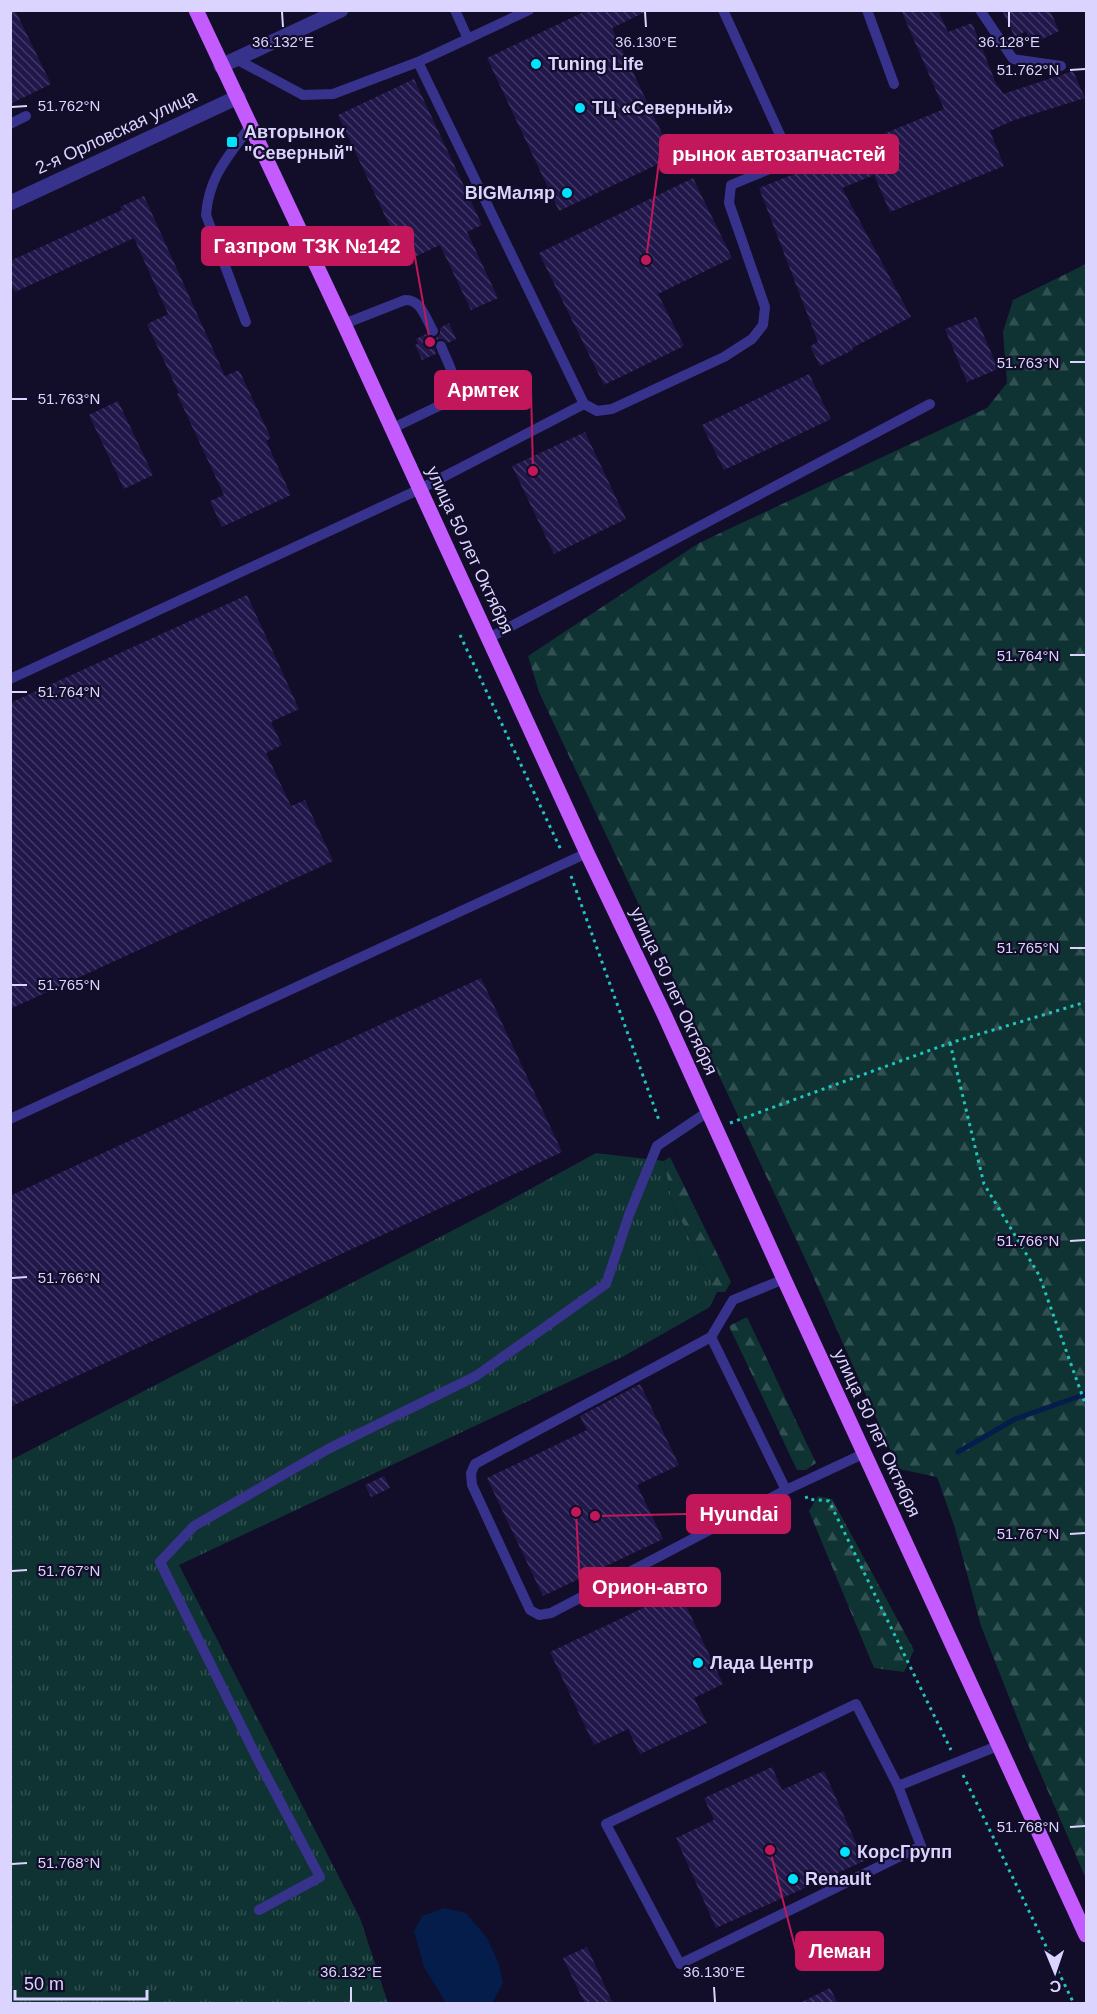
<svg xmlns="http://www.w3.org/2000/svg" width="1097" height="2014" font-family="Arial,sans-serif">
  <defs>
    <pattern id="grass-tufts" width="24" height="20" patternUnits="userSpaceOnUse" patternTransform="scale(1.5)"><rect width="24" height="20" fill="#0f3332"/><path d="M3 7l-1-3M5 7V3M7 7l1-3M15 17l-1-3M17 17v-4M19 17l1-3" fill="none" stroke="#315051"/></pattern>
    <pattern id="forest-firs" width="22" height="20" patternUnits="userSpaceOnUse" patternTransform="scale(1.5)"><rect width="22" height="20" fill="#0f3332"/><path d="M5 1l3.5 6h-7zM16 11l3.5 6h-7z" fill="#315051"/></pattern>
    <pattern id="building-back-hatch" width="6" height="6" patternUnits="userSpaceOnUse" patternTransform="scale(1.5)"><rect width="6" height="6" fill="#22174b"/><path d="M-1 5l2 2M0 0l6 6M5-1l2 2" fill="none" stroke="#423866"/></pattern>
  </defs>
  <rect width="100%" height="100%" fill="#120d28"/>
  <!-- grass -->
  <path fill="url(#grass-tufts)" d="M 596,1153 L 664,1161 L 672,1202 L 717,1292 L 710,1307 L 624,1356 L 179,1565 L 360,1918 L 388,2003 L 11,2004 L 11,1460 L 490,1211 Z"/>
  <!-- forest -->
  <path fill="url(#forest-firs)" d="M 1086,264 L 1086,1879 L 1026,1740 L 981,1626 L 954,1525 L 937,1477 L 899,1469 L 808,1265 L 539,692 L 528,656 L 699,543 L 987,408 L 1007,383 L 1003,332 L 1013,300 Z
    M 670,1157 L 731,1282 L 725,1292 L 717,1292 L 672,1202 L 664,1161 Z
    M 747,1317 L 816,1463 L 806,1470 L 797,1470 L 729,1326 Z
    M 818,1496 L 832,1499 L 914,1650 L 904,1672 L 874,1668 L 809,1511 Z"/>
  <!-- water -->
  <path fill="#051d4a" d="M 444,1908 L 466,1913 L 487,1938 L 499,1964 L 503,1983 L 492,2003 L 446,2003 L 424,1967 L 414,1931 L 422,1916 Z"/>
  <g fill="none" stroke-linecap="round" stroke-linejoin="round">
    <!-- stream -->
    <path stroke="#051d4a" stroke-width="5" d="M 958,1452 L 1015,1419 L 1086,1394"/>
  </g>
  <!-- building -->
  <path fill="url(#building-back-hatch)" d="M 10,10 L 15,10 L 51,84 L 10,104 Z
    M 588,10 L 649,10 L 612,28 L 673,157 L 559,211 L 487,58 Z
    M 901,10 L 938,10 L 948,32 L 972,23 L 997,86 L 998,85 L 1003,94 L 1073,71 L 1085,98 L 1014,120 L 990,131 L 1004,166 L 890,212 L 874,175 L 842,188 L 911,317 L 852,348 L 853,350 L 820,366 L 810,346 L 818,342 L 759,188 L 815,166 L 813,163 L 944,109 Z
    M 1002,10 L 1050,10 L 1059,31 L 1032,44 L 1026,31 L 1015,37 Z
    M 414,79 L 482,225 L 467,232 L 498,298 L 471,310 L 440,245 L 406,261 L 338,115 Z
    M 693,178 L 732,258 L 658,294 L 684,346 L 604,385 L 539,253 Z
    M 144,196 L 225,376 L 239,370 L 271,438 L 266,441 L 291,495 L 222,527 L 210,501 L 224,495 L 177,394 L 179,393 L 147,324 L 168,314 L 134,238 L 15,292 L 10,282 L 10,261 L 122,210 L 120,207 Z
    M 976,317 L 998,369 L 967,382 L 945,329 Z
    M 449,323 L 456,339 L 448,343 L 443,339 L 438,339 L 434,346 L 436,354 L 422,360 L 415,345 L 418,344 L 416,339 L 426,334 L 430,338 L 436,338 L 440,334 L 440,328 Z
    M 809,374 L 831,419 L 724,470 L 702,425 Z
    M 118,401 L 153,475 L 124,489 L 89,415 Z
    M 585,432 L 626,519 L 554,554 L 512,466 Z
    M 247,595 L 299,709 L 271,722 L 282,745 L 266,753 L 291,806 L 305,800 L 333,861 L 10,1009 L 10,703 Z
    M 481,978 L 562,1152 L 10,1407 L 10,1196 Z
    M 640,1384 L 679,1465 L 637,1485 L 663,1539 L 543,1596 L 487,1478 L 587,1430 L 580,1416 Z
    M 384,1476 L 390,1488 L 371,1497 L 365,1485 Z
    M 679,1591 L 723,1684 L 694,1698 L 707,1723 L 640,1754 L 628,1729 L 594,1745 L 550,1652 Z
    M 772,1767 L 782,1790 L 824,1771 L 864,1861 L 716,1928 L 676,1838 L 714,1820 L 704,1798 Z
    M 587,1947 L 613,2004 L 585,2004 L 563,1958 Z
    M 830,1988 L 838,2004 L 798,2004 Z"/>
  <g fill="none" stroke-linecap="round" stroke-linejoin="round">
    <!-- path -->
    <path stroke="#22c5bd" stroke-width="3" stroke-dasharray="3 4.5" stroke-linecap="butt" d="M 460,635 L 561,850
      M 571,876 L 660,1123
      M 950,1043 L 984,1184 L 1039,1275 L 1086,1406
      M 730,1123 L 950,1043 L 1086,1002
      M 806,1496 L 807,1499 L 829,1501 L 951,1750
      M 963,1775 L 1074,2004"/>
    <!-- service -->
    <path stroke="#37338c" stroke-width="10" d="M 455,10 L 468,39
      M 867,10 L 894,84
      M 980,10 L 1013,59 L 1061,66
      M 236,59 L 303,95 L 333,94 L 418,62 L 584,404 L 597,411 L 612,409 L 724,357 L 752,339 L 763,325 L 765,307 L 729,203 L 731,185 L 777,166 L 786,148 L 723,10
      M 418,62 L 529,10
      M 10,124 L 26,116
      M 246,322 L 206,215 C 209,175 229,156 251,125
      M 344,324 L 405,300 C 421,299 426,319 433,331
      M 391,429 L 447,402 C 464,386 448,365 441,346
      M 489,638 L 930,404
      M 10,679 L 420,489 L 584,404
      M 10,1119 L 587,853
      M 784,1279 L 733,1300 L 711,1337 L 475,1464 L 471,1473 L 472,1485 L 530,1610 L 539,1615 L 551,1613 L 786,1490 L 865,1453
      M 711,1337 L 786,1490
      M 898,1786 L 921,1846 L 680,1964 L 606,1824 L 856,1704 L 898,1786 L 1000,1745
      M 259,1910 L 320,1877 L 257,1758 L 160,1562 L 194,1526 L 328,1449 L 476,1376 L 606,1284 L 629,1215 L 657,1146 L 709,1111"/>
    <!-- tertiary -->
    <path stroke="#37338c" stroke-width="15" d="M 221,66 L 341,10
      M 10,203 L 238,97"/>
    <!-- primary -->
    <path stroke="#c35bff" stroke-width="15" d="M 196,10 L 344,324 L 587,853 L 664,1014 L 784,1279 L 1086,1935"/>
  </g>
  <!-- ticks -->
  <path fill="none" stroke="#dad4ff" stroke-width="2" d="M 282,12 L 283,27M 645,12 L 646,27M 1009,12 L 1009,27M 1070,70 L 1085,69M 12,107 L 27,106M 1070,362 L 1085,362M 12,399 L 27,399M 1070,655 L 1085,655M 12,692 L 27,692M 1070,948 L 1085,948M 12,985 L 27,985M 1070,1241 L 1085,1240M 12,1278 L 27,1277M 1070,1534 L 1085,1533M 12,1571 L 27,1570M 1070,1827 L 1085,1826M 12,1864 L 27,1863M 351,1987 L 351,2002M 714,1987 L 715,2002"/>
  <!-- markers -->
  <g fill="#00e3ff" stroke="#120d28" stroke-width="2">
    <circle cx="536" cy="64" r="6"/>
    <circle cx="580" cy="108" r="6"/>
    <rect x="226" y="136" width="12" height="12" rx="3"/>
    <circle cx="567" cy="193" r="6"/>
    <circle cx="698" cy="1663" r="6"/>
    <circle cx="845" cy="1852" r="6"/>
    <circle cx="793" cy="1879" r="6"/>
  </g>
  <g text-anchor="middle" stroke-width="4.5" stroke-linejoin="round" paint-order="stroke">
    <!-- poi labels -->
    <g font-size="18" font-weight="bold" fill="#dad4ff" stroke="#120d28" text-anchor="start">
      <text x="548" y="70">Tuning Life</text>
      <text x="592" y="114">ТЦ «Северный»</text>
      <text x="244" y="138">Авторынок<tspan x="244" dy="21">"Северный"</tspan></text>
      <text x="555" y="199" text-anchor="end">BIGМаляр</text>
      <text x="710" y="1669">Лада Центр</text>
      <text x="857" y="1858">КорсГрупп</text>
      <text x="805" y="1885">Renault</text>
    </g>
    <!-- street labels -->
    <g font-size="18" fill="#dad4ff" stroke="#120d28">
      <text transform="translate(116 132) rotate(-25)" y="6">2-я Орловская улица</text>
      <text transform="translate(470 550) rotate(65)" y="6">улица 50 лет Октября</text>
      <text transform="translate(674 991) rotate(65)" y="6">улица 50 лет Октября</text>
      <text transform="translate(877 1433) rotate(65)" y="6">улица 50 лет Октября</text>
    </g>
  </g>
  <g font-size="15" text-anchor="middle" fill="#dad4ff" stroke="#120d28" stroke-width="4.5" stroke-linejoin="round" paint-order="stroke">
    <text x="283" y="47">36.132°E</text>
    <text x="646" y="47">36.130°E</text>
    <text x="1009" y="47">36.128°E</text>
    <text x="1028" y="75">51.762°N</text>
    <text x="69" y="111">51.762°N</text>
    <text x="1028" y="368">51.763°N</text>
    <text x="69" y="404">51.763°N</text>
    <text x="1028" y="661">51.764°N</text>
    <text x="69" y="697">51.764°N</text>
    <text x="1028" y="953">51.765°N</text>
    <text x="69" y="990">51.765°N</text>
    <text x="1028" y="1246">51.766°N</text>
    <text x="69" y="1283">51.766°N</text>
    <text x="1028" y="1539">51.767°N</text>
    <text x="69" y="1576">51.767°N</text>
    <text x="1028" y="1832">51.768°N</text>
    <text x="69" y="1868">51.768°N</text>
    <text x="351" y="1977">36.132°E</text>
    <text x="714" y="1977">36.130°E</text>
  </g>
  <!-- callouts -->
  <path fill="none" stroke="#c2185b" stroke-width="2" d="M646 260L660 154M430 342L413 246M533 471L531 390M595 1516L687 1514M576 1512L580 1587M770 1850L796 1951"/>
  <g fill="#c2185b" stroke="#120d28" stroke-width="2">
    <circle cx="646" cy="260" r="6"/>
    <circle cx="430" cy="342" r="6"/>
    <circle cx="533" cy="471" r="6"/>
    <circle cx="595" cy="1516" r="6"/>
    <circle cx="576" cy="1512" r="6"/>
    <circle cx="770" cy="1850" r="6"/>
  </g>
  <g fill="#c2185b" stroke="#c2185b" stroke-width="2">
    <rect x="660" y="135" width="238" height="38" rx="6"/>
    <rect x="202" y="227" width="211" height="38" rx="6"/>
    <rect x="435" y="371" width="96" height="38" rx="6"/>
    <rect x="687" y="1495" width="103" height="38" rx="6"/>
    <rect x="580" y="1568" width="140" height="38" rx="6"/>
    <rect x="796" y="1932" width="87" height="38" rx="6"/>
  </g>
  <g font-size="20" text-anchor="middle" font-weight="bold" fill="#fff">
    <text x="779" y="161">рынок автозапчастей</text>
    <text x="307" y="253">Газпром ТЗК №142</text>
    <text x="483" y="397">Армтек</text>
    <text x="739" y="1521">Hyundai</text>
    <text x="650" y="1594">Орион-авто</text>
    <text x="840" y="1958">Леман</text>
  </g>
  <!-- border -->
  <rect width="1097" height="2014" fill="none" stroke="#dad4ff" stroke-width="24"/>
  <!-- north arrow -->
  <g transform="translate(1055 1972) rotate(178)" stroke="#120d28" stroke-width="4.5" paint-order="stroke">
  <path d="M0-4.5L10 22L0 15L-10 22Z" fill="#dad4ff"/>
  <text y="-9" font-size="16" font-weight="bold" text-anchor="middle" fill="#dad4ff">С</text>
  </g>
  <!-- scale -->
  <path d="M15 1990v9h132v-9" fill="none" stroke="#dad4ff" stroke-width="3"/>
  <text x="24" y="1990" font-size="18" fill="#dad4ff" stroke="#120d28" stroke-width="4.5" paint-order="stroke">50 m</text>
</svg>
